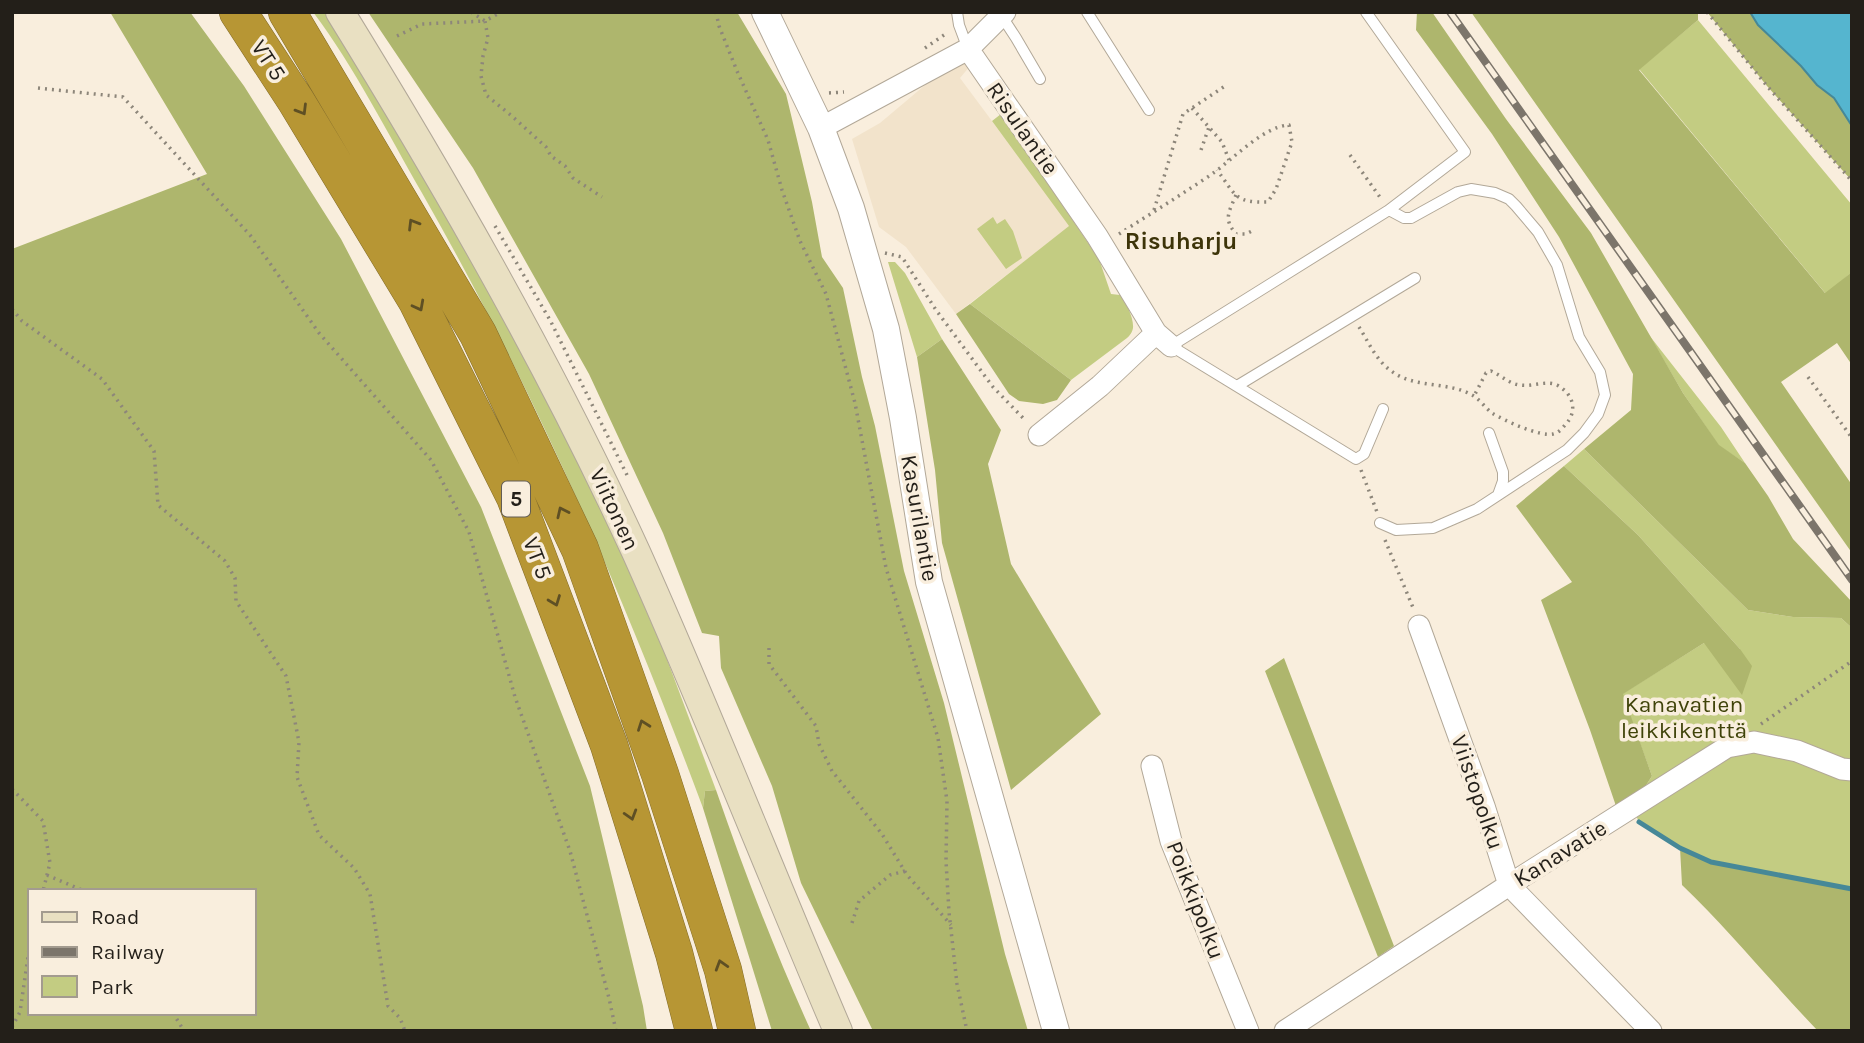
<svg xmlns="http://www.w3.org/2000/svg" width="1864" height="1043" font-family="Karla,sans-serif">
  <rect width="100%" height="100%" fill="#f9eedd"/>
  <!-- built -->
  <path fill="#f2e3cb" d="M 1012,12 L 1015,12 L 960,78 L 1070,226 L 956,314 L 906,247 L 879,227 L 852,139 L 880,123 Z"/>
  <!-- green -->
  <path fill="#c3cc82" d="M 313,12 L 326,12 L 383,103 L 573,442 L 665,654 L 716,790 L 705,791 L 703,808 C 624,596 534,389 422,193 C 387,132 355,68 313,12 Z
    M 1698,20 L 1852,205 L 1852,272 L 1826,294 L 1639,69 Z
    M 1001,114 L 1099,259 L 1111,294 L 1120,295 C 1126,302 1134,318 1133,328 C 1132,333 1130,335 1127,338 L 1071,380 L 970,304 L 1069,226 L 992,121 Z
    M 993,217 L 997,224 L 1005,219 L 1013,231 L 1022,258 L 1006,269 L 977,229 Z
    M 888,262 L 895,262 L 905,273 L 942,339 L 917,357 Z
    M 1649,335 L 1721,427 L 1745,463 L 1719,446 L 1683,393 Z
    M 1584,449 L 1748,610 L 1793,617 L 1841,618 L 1852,628 L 1852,889 L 1711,862 L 1680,848 L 1639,822 L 1632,807 L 1652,776 L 1622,694 L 1704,643 L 1740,649 L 1638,535 L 1564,466 Z"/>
  <!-- forest -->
  <path fill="#aeb66d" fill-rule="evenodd" d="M 110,12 L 190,12 L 244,86 L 341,239 L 481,507 L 590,786 L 643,1006 L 647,1031 L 12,1031 L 12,249 L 207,174 ZM 30,891 L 254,891 L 254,1013 L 30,1013 Z
    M 368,12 L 737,12 L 786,94 L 812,202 L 822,257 L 843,288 L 862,377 L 875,426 L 904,571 L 944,703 L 1005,954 L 1028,1031 L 873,1031 L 801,883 L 772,786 L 721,668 L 719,636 L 702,633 L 663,533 L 589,374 L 473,168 Z
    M 1417,12 L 1432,12 L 1506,119 L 1591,233 L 1683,393 L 1719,445 L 1745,463 L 1768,496 L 1793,539 L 1852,602 L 1852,628 L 1841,618 L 1793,617 L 1748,610 L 1584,449 L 1631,410 L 1633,374 L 1559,237 L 1492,134 L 1416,30 Z
    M 1471,12 L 1698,12 L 1698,20 L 1639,70 L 1825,293 L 1852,272 L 1852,365 L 1837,343 L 1781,382 L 1852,485 L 1852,553 Z
    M 1707,12 L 1750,12 L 1758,25 L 1801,66 L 1817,85 L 1834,98 L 1852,126 L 1852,181 L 1767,86 Z
    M 970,304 L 1071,380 L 1057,400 L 1043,404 L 1019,401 L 1009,394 L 956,314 Z
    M 942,339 L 1001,430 L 988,464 L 1011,564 L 1101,714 L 1011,790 L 942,543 L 935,470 L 917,357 Z
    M 1564,466 L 1638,535 L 1740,649 L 1752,666 L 1742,695 L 1704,643 L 1623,694 L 1652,776 L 1632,807 L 1616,806 L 1590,730 L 1541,600 L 1572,582 L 1516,506 Z
    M 1284,658 L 1394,946 L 1378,957 L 1265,671 Z
    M 716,790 C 744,871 775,952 811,1031 L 772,1031 L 703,808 L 705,791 Z
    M 1680,848 L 1711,862 L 1852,889 L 1852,1031 L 1818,1031 C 1772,983 1730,931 1682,885 Z"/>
  <!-- water -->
  <path fill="#55b5cf" stroke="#468898" stroke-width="2" d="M 1750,12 L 1852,12 L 1852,126 L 1834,98 L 1817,85 L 1801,66 L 1758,25 Z"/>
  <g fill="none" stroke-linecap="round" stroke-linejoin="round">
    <!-- stream -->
    <path stroke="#468898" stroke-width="5" d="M 1639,822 L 1680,848 L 1711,862 L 1852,889"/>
    <!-- service casing -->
    <g stroke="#b2a898" stroke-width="12">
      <path id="service" d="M 957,12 L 959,25 L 968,49
        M 1087,12 L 1149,110
        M 1366,12 L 1465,152 L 1389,210 L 1171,346 L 1356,459 L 1364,454 L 1383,409
        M 1001,15 L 1016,38 L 1040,79
        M 1237,386 L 1415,278
        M 1489,433 L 1503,472 L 1503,481 L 1498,495
        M 1380,523 L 1396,530 L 1433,528 L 1477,509 L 1567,450 L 1584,433 L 1598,414 L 1605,395 L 1600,372 L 1579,337 L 1557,265 L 1538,232 L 1516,206 L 1509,199 L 1495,193 L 1471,189 L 1458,192 L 1411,218 L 1404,218 L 1389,210"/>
    </g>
    <!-- minor casing -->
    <g stroke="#b2a898" stroke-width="23">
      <path id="minor" d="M 968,49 L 1005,12
        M 821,128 L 968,49 L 1097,236 L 1156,333 L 1171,346
        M 1039,435 L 1100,386 L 1156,333
        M 1419,626 L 1484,806 L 1509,885 L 1651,1031
        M 1152,766 L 1171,841 L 1248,1031
        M 1285,1031 L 1509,885 L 1727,747 L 1754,742 L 1797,751 L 1842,769 L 1852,770"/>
    </g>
    <!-- tertiary casing -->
    <g stroke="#b2a898" stroke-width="28">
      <path id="tertiary" d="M 765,12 L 821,128 L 851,208 L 886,329 L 903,418 L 929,582 L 1056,1031"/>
    </g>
    <!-- secondary casing -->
    <g stroke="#b2a898" stroke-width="30">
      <path id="secondary" d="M 340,12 C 448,187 550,365 636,552 C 707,710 770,872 838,1031"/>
    </g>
    <!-- motorway casing -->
    <g stroke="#836c2b" stroke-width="38">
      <path id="motorway" d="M 238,12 L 296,101 L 417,301 L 515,497 L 609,745 L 674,953 L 694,1031
        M 287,12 L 478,334 L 580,549 L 660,774 L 723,970 L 737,1031"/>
    </g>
    <!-- path -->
    <path stroke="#8d867a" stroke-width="3.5" stroke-dasharray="2 5" stroke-linecap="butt" d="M 471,12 L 485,21 L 501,12
      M 716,12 L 719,26 L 737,71 L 768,140 L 782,190 L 800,241 L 826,294 L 855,403 L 886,568 L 938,738 L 947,801 L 946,861 L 949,912 L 957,984 L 967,1031
      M 1707,12 L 1767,86 L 1852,181
      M 397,36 L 422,24 L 485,21 L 488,38 L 483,56 L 481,76 L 486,95 L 513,117 L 546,147 L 551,156 L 565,166 L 573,178 L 602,197
      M 925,48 L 947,33
      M 38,88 L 123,97 L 250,235 L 319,333 L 431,460 L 469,532 L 515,697 L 570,851 L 609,998 L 616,1031
      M 829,93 L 844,92
      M 1192,108 L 1222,142 L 1229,160
      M 1201,150 L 1209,127
      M 1350,155 L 1382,200
      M 1236,195 C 1229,212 1223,219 1236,234 L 1246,234 L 1252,231
      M 1154,210 L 1183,114 L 1225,86
      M 495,226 L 550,320 L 629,479
      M 1119,234 C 1150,214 1181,195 1212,174 C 1232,160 1264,126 1289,125 L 1292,142 L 1276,189 L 1268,202 C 1234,203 1236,195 1217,170
      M 885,253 L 902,257 L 936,310 L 993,387 L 1026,421
      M 12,309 L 22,321 L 102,379 L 154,451 L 158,505 L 225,561 L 235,578 L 236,601 L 286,676 L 299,742 L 297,777 L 319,835 L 354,868 L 370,894 L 388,1006 L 400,1018 L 405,1031
      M 1359,327 C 1368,341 1376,360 1390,370 C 1413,389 1448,381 1472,395 C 1480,399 1485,408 1492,413 C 1503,420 1540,437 1553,434 C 1558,433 1562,429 1565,425 C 1578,412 1574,394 1557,385 C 1546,380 1532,387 1520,385 C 1509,384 1501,375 1491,371 L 1486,373 L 1474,396
      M 1808,377 L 1852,438
      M 1361,470 L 1377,512
      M 1385,540 L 1414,610
      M 769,648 L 769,664 L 816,726 L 819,744 L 832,771 L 882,834 L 907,875 L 951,925
      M 1761,724 L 1852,661
      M 1693,730 L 1701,741
      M 12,789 L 43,821 L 50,863 L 43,891
      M 47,875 L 84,891
      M 852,923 L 859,901 L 890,875 L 905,871
      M 173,1013 L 184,1031
      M 12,1027 L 20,1012 L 30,943"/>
    <!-- service -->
    <use href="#service" stroke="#fff" stroke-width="10"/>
    <!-- minor -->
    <use href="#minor" stroke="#fff" stroke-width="21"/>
    <!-- tertiary -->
    <use href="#tertiary" stroke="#fff" stroke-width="26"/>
    <!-- secondary -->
    <use href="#secondary" stroke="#e9e0c2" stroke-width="28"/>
    <!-- motorway -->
    <use href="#motorway" stroke="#b79634" stroke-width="37"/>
    <!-- rail casing -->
    <g stroke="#7c756b" stroke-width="8">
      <path id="rail" d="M 1450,12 L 1852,580"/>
    </g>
    <!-- rail -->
    <use href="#rail" stroke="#f9eedd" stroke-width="5" stroke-dasharray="16" stroke-linecap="butt"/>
  </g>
  <!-- one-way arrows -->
  <defs><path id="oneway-chevron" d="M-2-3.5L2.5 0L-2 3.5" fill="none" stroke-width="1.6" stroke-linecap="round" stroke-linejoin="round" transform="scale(1.75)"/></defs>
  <g stroke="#5e4f24">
    <use href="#oneway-chevron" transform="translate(302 110) rotate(59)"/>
    <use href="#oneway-chevron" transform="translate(413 224) rotate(-121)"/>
    <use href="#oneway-chevron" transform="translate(419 306) rotate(62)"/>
    <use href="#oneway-chevron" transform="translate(562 512) rotate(-115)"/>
    <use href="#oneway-chevron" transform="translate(555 601) rotate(69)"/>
    <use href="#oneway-chevron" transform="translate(643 725) rotate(-110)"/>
    <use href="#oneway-chevron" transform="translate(631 815) rotate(73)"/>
    <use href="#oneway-chevron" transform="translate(721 965) rotate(-107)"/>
  </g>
  <g text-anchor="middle" stroke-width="7" stroke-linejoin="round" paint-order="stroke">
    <!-- shield labels -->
    <rect fill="#f9eedd" stroke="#635d54" stroke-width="2" x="502" y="481.5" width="28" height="35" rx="5"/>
    <g font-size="21" font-weight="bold" fill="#231f19">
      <text x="516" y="506">5</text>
    </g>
    <!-- street labels -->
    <g font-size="23" fill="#231f19" stroke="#f9eedd">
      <text transform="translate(269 60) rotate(57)" y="8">VT 5</text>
      <text transform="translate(1023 128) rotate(55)" y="8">Risulantie</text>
      <text transform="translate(615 509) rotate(65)" y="8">Viitonen</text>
      <text transform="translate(920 518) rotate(80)" y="8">Kasurilantie</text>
      <text transform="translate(538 558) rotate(69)" y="8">VT 5</text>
      <text transform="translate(1478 792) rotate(71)" y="8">Viistopolku</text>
      <text transform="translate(1560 853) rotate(-32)" y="8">Kanavatie</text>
      <text transform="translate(1196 900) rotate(69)" y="8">Poikkipolku</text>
    </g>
    <!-- park labels -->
    <g font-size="23" fill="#3f4309" stroke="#f9eedd">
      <text x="1684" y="712">Kanavatien<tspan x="1684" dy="26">leikkikenttä</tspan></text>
    </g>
    <!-- neighbourhood labels -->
    <g font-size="24" font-weight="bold" fill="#3d3409" stroke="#f9eedd">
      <text x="1181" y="249">Risuharju</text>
    </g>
  </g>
  <!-- border -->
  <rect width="1864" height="1043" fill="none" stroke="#231f19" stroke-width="28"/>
  <!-- legend -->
  <rect x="28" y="889" width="228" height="126" fill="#f9eedd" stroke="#a39b8f" stroke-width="2"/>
  <rect x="42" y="912" width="35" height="10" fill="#e9e0c2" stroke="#a39b8f" stroke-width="2"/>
  <text x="91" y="924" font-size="21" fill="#231f19">Road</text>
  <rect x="42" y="947" width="35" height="10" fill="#7c756b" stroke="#a39b8f" stroke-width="2"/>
  <text x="91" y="959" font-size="21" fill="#231f19">Railway</text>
  <rect x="42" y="976" width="35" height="21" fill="#c3cc82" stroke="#a39b8f" stroke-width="2"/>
  <text x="91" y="994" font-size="21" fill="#231f19">Park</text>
</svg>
